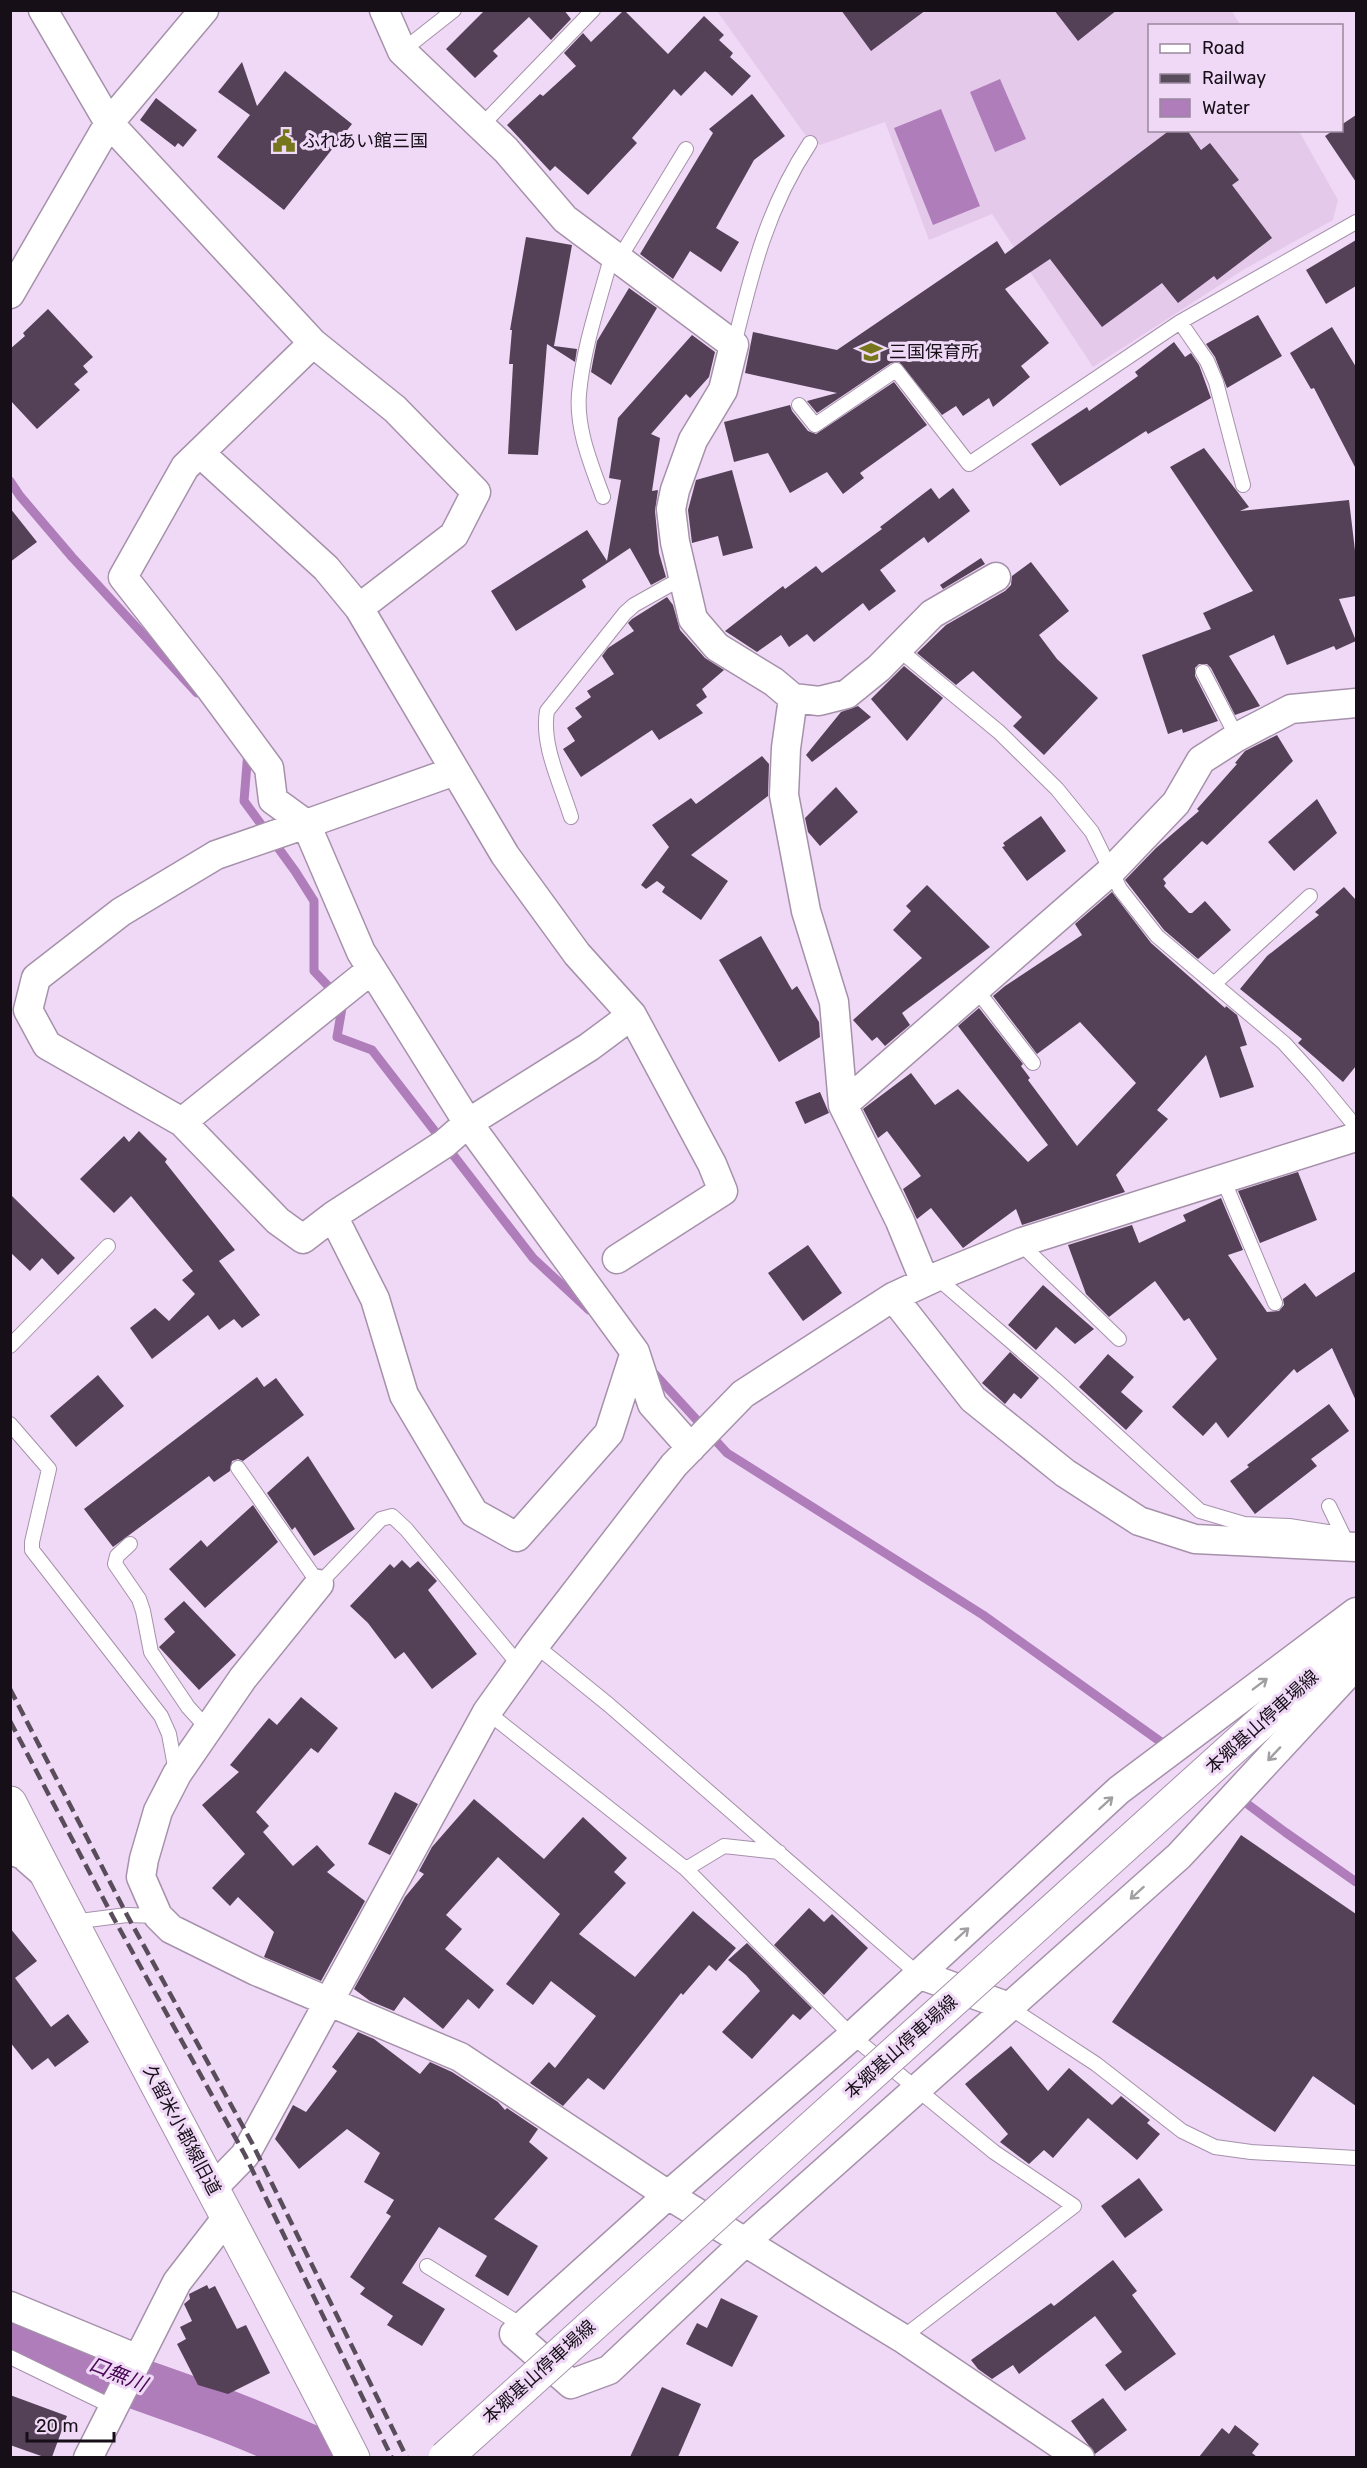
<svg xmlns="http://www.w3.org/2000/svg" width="1367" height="2468" font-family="Rubik,'Noto Sans JP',sans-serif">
  <rect width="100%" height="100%" fill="#f0d9f6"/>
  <!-- built -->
  <path fill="#e4c9eb" d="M 717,11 L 1232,11 L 1240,25 L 1150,26 L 1150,130 L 1299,131 L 1338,200 L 1333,220 L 1243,270 L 1093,367 L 992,214 L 929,240 L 885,122 L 820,145 L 806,136 Z"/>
  <!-- water -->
  <path fill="#af7dba" d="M 1000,79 L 1026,139 L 995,152 L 970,92 Z
    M 941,109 L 980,206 L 933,225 L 894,128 Z"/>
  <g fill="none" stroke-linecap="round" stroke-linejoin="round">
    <!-- stream -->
    <path stroke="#af7dba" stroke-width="9" d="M 10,481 L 20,496 L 72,557 L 197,693
      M 248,751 L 244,801 L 295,871 L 314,901 L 314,971 L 343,1002 L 337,1037 L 372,1050 L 533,1258 L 589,1310
      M 651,1370 L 727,1453 L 983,1615 L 1168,1747
      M 1238,1797 L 1285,1832 L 1356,1882"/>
    <!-- river -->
    <path stroke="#af7dba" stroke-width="52" d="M 10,2331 C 74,2364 144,2385 211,2410 C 250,2424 288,2441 326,2458"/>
  </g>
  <!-- building -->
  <path fill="#544158" d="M 485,10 L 564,10 L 571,19 L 551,40 L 529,17 L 493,51 L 498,56 L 475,78 L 446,49 Z
    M 624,10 L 668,54 L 704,16 L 724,35 L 719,40 L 733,53 L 730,57 L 751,76 L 732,96 L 705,71 L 681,96 L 674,89 L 632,138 L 637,143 L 588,195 L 555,166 L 550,171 L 507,125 L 540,94 L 543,96 L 576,66 L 564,53 L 583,33 L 591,42 Z
    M 841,10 L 926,10 L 871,51 Z
    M 1054,10 L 1117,10 L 1078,41 Z
    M 242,62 L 257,106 L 285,71 L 352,124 L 284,210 L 217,157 L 250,115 L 218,92 Z
    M 752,94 L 785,136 L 754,160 L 716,228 L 739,242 L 721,272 L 690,251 L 673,279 L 640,254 L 713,133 L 709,129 Z
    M 156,98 L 197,130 L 183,147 L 178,143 L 175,147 L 140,120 Z
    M 1356,115 L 1356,182 L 1325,136 L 1334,130 L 1341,130 L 1341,125 Z
    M 1170,130 L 1187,130 L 1201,150 L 1210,143 L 1239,180 L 1232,185 L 1272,238 L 1217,280 L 1214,276 L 1178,303 L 1162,283 L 1102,327 L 1050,259 L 1005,289 L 1049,343 L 1021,366 L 1030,377 L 993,407 L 989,398 L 963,416 L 956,406 L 942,415 L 899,362 L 891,363 L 817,413 L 807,401 L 837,393 L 745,373 L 753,332 L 837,350 L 997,241 L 1005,254 Z
    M 526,237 L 572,245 L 554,346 L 577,349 L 575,362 L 547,344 L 538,455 L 508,454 L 513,364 L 509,364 L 512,330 L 510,330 Z
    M 1356,240 L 1356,286 L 1326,304 L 1306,270 Z
    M 629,288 L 657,308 L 611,385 L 591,372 L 593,361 L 597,341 Z
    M 48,309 L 93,357 L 83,366 L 88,372 L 74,384 L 80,390 L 37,429 L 10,400 L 10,349 L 25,336 L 23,333 Z
    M 1258,315 L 1282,356 L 1227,388 L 1215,357 L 1206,344 Z
    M 1332,327 L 1356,367 L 1356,469 L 1314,388 L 1311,389 L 1290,353 Z
    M 692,335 L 715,352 L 709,377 L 690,398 L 686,394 L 651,434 L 660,438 L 652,491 L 658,490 L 655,511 L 659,553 L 666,577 L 651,585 L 630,548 L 582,580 L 586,587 L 516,631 L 491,591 L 587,530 L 607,561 L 621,480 L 609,478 L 618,418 Z
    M 1174,342 L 1185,357 L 1191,353 L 1199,365 L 1211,398 L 1148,434 L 1146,431 L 1060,486 L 1031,444 L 1087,407 L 1089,411 L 1138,376 L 1135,372 Z
    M 894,382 L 927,425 L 860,473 L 864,478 L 843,494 L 827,472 L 790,493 L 768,453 L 734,462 L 724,422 L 790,405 L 792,411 L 808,431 L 816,434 Z
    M 1204,448 L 1249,507 L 1240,511 L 1349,500 L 1356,559 L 1356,596 L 1339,599 L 1356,641 L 1336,650 L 1334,646 L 1287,665 L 1274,635 L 1229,656 L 1260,706 L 1235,715 L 1211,668 L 1207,664 L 1199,664 L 1195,668 L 1195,676 L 1218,721 L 1183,733 L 1182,729 L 1168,734 L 1142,655 L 1211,629 L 1203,613 L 1253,591 L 1170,467 Z
    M 732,470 L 753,548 L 723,556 L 718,536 L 692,543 L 688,510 L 696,480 Z
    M 931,488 L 939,499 L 953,488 L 970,511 L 928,543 L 924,537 L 880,570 L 896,591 L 869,611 L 863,603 L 814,642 L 807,634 L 789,647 L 781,635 L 757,652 L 725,631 L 783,586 L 785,589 L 816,566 L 822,573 L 882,529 L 880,527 Z
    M 10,508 L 37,542 L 10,562 Z
    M 981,558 L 985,564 L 943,589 L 940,585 Z
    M 1031,562 L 1069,611 L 1039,635 L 1057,659 L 1098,698 L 1044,755 L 1013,726 L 1022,717 L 973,671 L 956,685 L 917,653 L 946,625 L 1005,591 L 1011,585 L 1012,576 Z
    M 667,597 L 673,605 L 680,630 L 705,658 L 724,670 L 702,689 L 707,697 L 696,705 L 703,713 L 659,740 L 652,730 L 581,777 L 563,749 L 575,741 L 567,728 L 582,717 L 575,708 L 591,697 L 587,691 L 614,674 L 602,656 L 608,648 L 634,631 L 628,623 L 632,619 Z
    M 904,666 L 943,698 L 907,741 L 871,699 Z
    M 858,706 L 871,717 L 812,762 L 806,755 L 841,712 Z
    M 1277,735 L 1293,761 L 1207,845 L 1202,841 L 1163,879 L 1166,883 L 1164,886 L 1189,913 L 1192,913 L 1205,901 L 1231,930 L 1198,959 L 1164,930 L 1125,880 L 1156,848 L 1199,811 L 1197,809 L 1237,764 L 1235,763 L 1245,751 Z
    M 762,756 L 769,764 L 768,796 L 691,855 L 728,881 L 701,920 L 662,892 L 665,887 L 657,881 L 646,889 L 641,885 L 669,847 L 652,825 L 691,798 L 696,804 Z
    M 836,787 L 858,812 L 820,846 L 808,832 L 805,818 Z
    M 1317,799 L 1337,833 L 1294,871 L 1268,842 Z
    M 1041,816 L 1066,851 L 1027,881 L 1002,847 L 1005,846 L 1003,843 Z
    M 927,885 L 990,947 L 902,1013 L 910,1025 L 885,1046 L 877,1037 L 872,1041 L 853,1020 L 922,958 L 893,930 L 911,911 L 906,906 Z
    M 1344,887 L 1356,900 L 1356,1066 L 1343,1082 L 1298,1043 L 1302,1039 L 1240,989 L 1267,956 L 1319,915 L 1315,912 Z
    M 1112,892 L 1151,943 L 1225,1008 L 1226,1006 L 1237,1015 L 1247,1045 L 1240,1047 L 1254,1087 L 1220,1098 L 1206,1055 L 1157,1110 L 1168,1119 L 1116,1175 L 1125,1192 L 1022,1225 L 1016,1209 L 963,1248 L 931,1208 L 917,1219 L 916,1217 L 903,1189 L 921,1176 L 887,1131 L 878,1138 L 863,1109 L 911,1073 L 935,1105 L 958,1089 L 1028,1162 L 1048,1145 L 958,1026 L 979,1008 L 1023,1064 L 1021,1066 L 1030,1078 L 1028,1080 L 1077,1146 L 1136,1083 L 1080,1022 L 1037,1054 L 993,996 L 1005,986 L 1082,935 L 1075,924 Z
    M 761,936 L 792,990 L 797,986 L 819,1022 L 820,1037 L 779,1062 L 719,960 Z
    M 820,1092 L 829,1113 L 805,1124 L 795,1102 Z
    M 139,1131 L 167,1159 L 165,1162 L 235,1250 L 219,1261 L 260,1315 L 242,1328 L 234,1319 L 219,1330 L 208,1315 L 152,1359 L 130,1328 L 155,1308 L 169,1321 L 195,1294 L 182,1280 L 193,1271 L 131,1196 L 114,1213 L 80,1179 L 124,1136 L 129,1142 Z
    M 1298,1172 L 1317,1220 L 1260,1243 L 1238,1191 Z
    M 10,1194 L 75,1258 L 58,1275 L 42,1258 L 30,1271 L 10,1252 Z
    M 1221,1198 L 1243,1250 L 1228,1255 L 1267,1312 L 1279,1311 L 1284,1305 L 1283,1299 L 1305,1283 L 1316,1297 L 1356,1271 L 1356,1401 L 1332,1348 L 1297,1373 L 1294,1369 L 1228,1438 L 1216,1422 L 1203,1436 L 1172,1407 L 1217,1359 L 1189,1318 L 1184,1321 L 1155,1281 L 1109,1317 L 1086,1294 L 1068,1245 L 1132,1225 L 1139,1243 L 1186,1221 L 1183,1215 Z
    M 808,1245 L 842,1293 L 803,1321 L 768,1273 Z
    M 1043,1285 L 1094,1329 L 1075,1344 L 1056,1327 L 1036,1350 L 1008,1325 Z
    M 1010,1352 L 1039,1378 L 1021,1399 L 1014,1393 L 1005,1404 L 982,1383 Z
    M 1108,1354 L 1134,1377 L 1121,1392 L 1143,1411 L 1126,1430 L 1079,1387 Z
    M 98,1375 L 124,1406 L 76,1447 L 50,1416 Z
    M 257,1377 L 264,1387 L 276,1378 L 304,1415 L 243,1461 L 238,1459 L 232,1461 L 230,1471 L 214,1482 L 209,1476 L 113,1547 L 84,1509 Z
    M 1329,1404 L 1349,1431 L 1311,1459 L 1317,1466 L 1255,1514 L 1230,1481 L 1249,1467 L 1247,1465 Z
    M 308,1456 L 355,1529 L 314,1556 L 295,1527 L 292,1530 L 267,1493 Z
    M 253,1505 L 278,1542 L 205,1608 L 169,1569 L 201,1540 L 207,1547 Z
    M 402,1560 L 410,1568 L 418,1561 L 437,1581 L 428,1590 L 477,1654 L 432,1689 L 404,1652 L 395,1659 L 368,1623 L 350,1606 L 390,1564 L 394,1568 Z
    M 184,1601 L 236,1655 L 199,1690 L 159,1647 L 175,1632 L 164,1619 Z
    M 301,1697 L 338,1728 L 318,1753 L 311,1748 L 256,1812 L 269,1826 L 263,1832 L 293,1866 L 317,1845 L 335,1865 L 327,1872 L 365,1901 L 321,1981 L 264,1957 L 274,1932 L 238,1897 L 230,1906 L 212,1888 L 245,1854 L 202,1805 L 239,1772 L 230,1765 L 269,1718 L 277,1725 Z
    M 395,1792 L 418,1804 L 390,1855 L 368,1844 Z
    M 474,1799 L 544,1859 L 583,1817 L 627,1858 L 614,1872 L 626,1883 L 579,1934 L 635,1977 L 693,1911 L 736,1948 L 716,1971 L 709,1965 L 683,1995 L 681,1993 L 604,2090 L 588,2078 L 563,2106 L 530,2083 L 549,2062 L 555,2068 L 596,2016 L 551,1981 L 533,2005 L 506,1984 L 560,1914 L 498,1857 L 446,1915 L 462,1929 L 445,1949 L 494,1990 L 479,2009 L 468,1999 L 443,2029 L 404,1997 L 394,2011 L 370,2001 L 354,1989 L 405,1897 L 424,1874 L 419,1871 L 432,1847 Z
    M 1241,1835 L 1356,1914 L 1356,2106 L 1313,2076 L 1275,2132 L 1112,2022 Z
    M 809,1908 L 824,1922 L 832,1914 L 868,1948 L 824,1995 L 774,1945 Z
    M 10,1928 L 37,1961 L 15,1978 L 51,2027 L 68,2014 L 89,2042 L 55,2067 L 48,2058 L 32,2070 L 10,2042 Z
    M 747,1943 L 812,2008 L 800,2020 L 793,2014 L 752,2059 L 722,2032 L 760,1991 L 746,1975 L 728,1960 Z
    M 358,2032 L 374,2039 L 420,2074 L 430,2062 L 452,2072 L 498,2102 L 505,2110 L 507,2108 L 538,2129 L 529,2142 L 548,2158 L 494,2219 L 538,2246 L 508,2296 L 475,2276 L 487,2256 L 439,2227 L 402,2283 L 445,2309 L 422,2346 L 387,2325 L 393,2316 L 360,2294 L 365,2288 L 350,2277 L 391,2216 L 386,2213 L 394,2200 L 364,2182 L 380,2153 L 347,2129 L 299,2169 L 275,2139 L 293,2105 L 306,2112 L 337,2071 L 332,2067 Z
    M 1011,2046 L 1048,2091 L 1069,2068 L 1112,2105 L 1121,2096 L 1150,2120 L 1147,2123 L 1160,2134 L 1137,2160 L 1088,2118 L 1053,2158 L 1044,2150 L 1029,2164 L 1000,2142 L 1008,2134 L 965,2084 Z
    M 1139,2178 L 1163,2210 L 1125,2238 L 1101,2206 Z
    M 1113,2260 L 1137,2291 L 1132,2295 L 1176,2354 L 1125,2391 L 1105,2365 L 1122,2352 L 1095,2316 L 1019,2374 L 1013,2365 L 992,2379 L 978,2369 L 971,2360 L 1051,2303 L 1054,2306 Z
    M 207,2285 L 209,2289 L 215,2286 L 237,2329 L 246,2325 L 270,2373 L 228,2394 L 198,2385 L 177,2344 L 186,2339 L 180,2327 L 192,2321 L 184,2304 L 190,2299 L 189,2294 Z
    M 721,2298 L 758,2316 L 732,2367 L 686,2344 L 697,2323 L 707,2328 Z
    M 662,2387 L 701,2404 L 678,2457 L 630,2457 Z
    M 10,2395 L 67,2416 L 52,2457 L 44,2457 L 10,2445 Z
    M 1103,2398 L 1127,2430 L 1095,2454 L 1071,2421 Z
    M 1235,2425 L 1259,2444 L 1252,2453 L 1257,2457 L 1199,2457 L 1222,2428 L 1229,2434 Z"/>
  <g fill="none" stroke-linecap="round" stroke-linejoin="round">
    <!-- service casing -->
    <g stroke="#a691ab" stroke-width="16">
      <path id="service" d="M 402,51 L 454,10
        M 481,126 L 593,10
        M 619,259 L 686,149
        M 1180,322 L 1207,361 L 1216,382 L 1243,485
        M 734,345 C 752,271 767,208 810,143
        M 799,405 L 815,425 L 896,370 L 969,464 L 1180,322 L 1356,222
        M 603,497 C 591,464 576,429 579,394 C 583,347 600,300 612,254
        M 897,648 L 999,732 L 1057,789 L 1092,832 L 1120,889 L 1157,936 L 1284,1043 L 1314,1076 L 1356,1127
        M 1203,672 L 1237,737
        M 571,817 C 561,784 541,745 547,711 L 625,613 L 634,605 L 684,577
        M 1214,984 L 1310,896
        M 976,989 L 1033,1063
        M 1223,1179 L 1275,1303
        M 1022,1242 L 1030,1253 L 1119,1339
        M 936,1277 L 1056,1380 L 1200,1511 L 1244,1524 L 1289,1526 L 1341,1534
        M 10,1346 L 108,1246
        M 10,1424 L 49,1469 L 32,1542 L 32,1550 L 161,1716 L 169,1734 L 176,1772
        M 238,1468 L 319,1584 L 381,1519 L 392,1516 L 406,1529 L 520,1666
        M 1329,1506 L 1345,1539
        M 130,1544 L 117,1556 L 115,1564 L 139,1599 L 143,1611 L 151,1652 L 188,1707 L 208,1729
        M 535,1645 L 609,1705 L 918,1974
        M 487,1712 L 686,1869 L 852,2036 L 994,2152 L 1074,2206 L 902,2338
        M 686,1869 L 724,1846 L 779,1852
        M 72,1922 L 127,1915 L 158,1916
        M 1009,2007 L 1096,2064 L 1182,2131 L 1215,2147 L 1251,2152 L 1356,2158
        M 427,2266 L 523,2326
        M 10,2357 L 113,2407"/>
    </g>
    <!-- minor casing -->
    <g stroke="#a691ab" stroke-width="31">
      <path id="minor" d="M 43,10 L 109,123 L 313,343 L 185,467 L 123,577 L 210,688 L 269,768 L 273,800 L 306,824 L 216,855 L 121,912 L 36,978 L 28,1010 L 47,1045 L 182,1122 L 278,1221 L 303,1239 L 333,1216 L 375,1299 L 404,1395 L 474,1513 L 517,1537 L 609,1433 L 635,1352 L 652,1404 L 691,1448
        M 384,10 L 402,51 L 506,150 L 565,219 L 734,345 L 723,390 L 693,440 L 675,490 L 671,509 L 675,542 L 693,619 L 717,647 L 774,682 L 793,698 L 786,748 L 784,795 L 806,911 L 834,1002 L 843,1105 L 900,1221 L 925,1282
        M 10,294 L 109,123 L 204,10
        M 313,343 L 395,409 L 476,492 L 454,535 L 359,608
        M 200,453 L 326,568 L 359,608 L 505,855 L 577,954 L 632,1015 L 712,1164 L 723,1191 L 617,1259
        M 793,698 L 819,701 L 847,694 L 879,668 L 932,614 L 996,577
        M 455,771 L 306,824 L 361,952 L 468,1123 L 635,1352
        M 843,1105 L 1111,871 L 1176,803 L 1201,760 L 1237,737 L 1291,709 L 1356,703
        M 182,1122 L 371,970
        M 333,1216 L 444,1144 L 468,1123 L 589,1047 L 632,1015
        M 893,1297 L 973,1399 L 1065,1473 L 1139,1521 L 1195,1539 L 1356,1547
        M 319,1584 L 243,1678 L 177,1774 L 158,1811 L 144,1859 L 141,1877 L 158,1916 L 171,1929 L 256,1971 L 460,2057 L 668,2195 L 902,2338 L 1080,2458
        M 1356,1612 L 1119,1790 L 852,2036 L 668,2195 L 514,2334 L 571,2384 L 609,2370 L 745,2242 L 1179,1856 L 1356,1665
        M 10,1850 L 23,1855 L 47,1876
        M 918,1974 L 1009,2007
        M 213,2188 L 245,2155 L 487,1712 L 535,1645 L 674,1465 L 743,1394 L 893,1297 L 936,1277 L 1022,1242 L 1356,1137
        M 10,2306 L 138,2359
        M 88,2458 L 177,2282 L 228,2216"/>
    </g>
    <!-- tertiary casing -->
    <g stroke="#a691ab" stroke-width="35">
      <path id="tertiary" d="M 10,1803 C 122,2023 241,2238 353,2458"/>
    </g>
    <!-- secondary casing -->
    <g stroke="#a691ab" stroke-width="35">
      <path id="secondary" d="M 999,1959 L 1356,1637"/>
    </g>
    <!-- service -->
    <use href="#service" stroke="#fff" stroke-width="14"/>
    <!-- minor -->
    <use href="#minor" stroke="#fff" stroke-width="28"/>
    <!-- tertiary -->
    <use href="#tertiary" stroke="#fff" stroke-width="33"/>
    <!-- secondary -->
    <use href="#secondary" stroke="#fff" stroke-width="33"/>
    <!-- rail -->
    <path stroke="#594d5c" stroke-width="4.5" stroke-dasharray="12 6" stroke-linecap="butt" d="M 10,1689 L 127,1915 L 252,2143 L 407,2458
      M 10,1721 L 113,1917 L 245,2155 L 392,2458"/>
    <!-- secondary-bridge casing -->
    <g stroke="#a691ab" stroke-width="35" stroke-linecap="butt">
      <path id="secondary-bridge" d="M 445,2458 L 999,1959"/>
    </g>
    <!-- secondary-bridge -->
    <use href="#secondary-bridge" stroke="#fff" stroke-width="33"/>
  </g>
  <!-- one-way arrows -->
  <defs><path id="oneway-shaft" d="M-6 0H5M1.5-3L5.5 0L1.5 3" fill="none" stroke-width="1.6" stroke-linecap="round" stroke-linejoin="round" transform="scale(1.5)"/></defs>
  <g stroke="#a29fa3">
    <use href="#oneway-shaft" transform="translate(1260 1684) rotate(-37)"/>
    <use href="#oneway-shaft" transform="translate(1274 1754) rotate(133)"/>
    <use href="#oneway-shaft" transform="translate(1106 1803) rotate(-42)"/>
    <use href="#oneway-shaft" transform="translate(1137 1893) rotate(138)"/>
    <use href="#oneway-shaft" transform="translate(962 1934) rotate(-42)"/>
  </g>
  <!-- icons -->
  <defs>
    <g id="civic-bare" transform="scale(1.8)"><path d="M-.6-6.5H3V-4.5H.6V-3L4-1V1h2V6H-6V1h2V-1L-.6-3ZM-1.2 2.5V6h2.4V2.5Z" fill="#76761d" stroke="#f0d9f6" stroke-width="2.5" paint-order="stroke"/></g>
    <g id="school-bare" transform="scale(1.8)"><path d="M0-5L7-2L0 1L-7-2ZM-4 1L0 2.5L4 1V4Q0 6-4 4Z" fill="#76761d" stroke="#f0d9f6" stroke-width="2.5" paint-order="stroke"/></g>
  </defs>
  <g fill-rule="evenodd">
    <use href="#civic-bare" x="284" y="141"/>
    <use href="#school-bare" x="871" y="352"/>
  </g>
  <g text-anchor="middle" stroke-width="6" stroke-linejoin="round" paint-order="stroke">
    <!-- poi labels -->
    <g font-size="18" fill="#160f18" stroke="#f0d9f6" text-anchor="start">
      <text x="302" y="147">ふれあい館三国</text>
      <text x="889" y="358">三国保育所</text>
    </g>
    <!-- street labels -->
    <g font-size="18" fill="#160f18" stroke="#f0d9f6">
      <text transform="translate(1262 1722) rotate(-42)" y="6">本郷基山停車場線</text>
      <text transform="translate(901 2047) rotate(-42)" y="6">本郷基山停車場線</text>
      <text transform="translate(182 2130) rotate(62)" y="6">久留米小郡線旧道</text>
      <text transform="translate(539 2372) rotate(-42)" y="6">本郷基山停車場線</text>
    </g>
    <!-- water labels -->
    <g font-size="20" font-style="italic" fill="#460453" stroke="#f0d9f6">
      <text transform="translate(118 2374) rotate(22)" y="7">口無川</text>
    </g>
  </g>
  <!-- border -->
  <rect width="1367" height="2468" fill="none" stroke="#160f18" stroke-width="24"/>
  <!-- legend -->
  <rect x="1148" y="24" width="195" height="108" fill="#f0d9f6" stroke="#99889d" stroke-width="1.5"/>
  <rect x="1160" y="44" width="30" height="9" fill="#ffffff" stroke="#99889d" stroke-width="1.5"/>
  <text x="1202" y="54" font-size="18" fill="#160f18">Road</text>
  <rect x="1160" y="74" width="30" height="9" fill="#594d5c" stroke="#99889d" stroke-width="1.5"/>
  <text x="1202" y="84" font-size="18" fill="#160f18">Railway</text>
  <rect x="1160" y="99" width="30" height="18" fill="#af7dba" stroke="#99889d" stroke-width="1.5"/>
  <text x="1202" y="114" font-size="18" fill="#160f18">Water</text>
  <!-- scale -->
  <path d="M27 2432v9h87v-9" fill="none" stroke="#160f18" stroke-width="3"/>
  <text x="36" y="2432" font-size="18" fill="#160f18" stroke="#f0d9f6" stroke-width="4.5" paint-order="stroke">20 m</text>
</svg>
